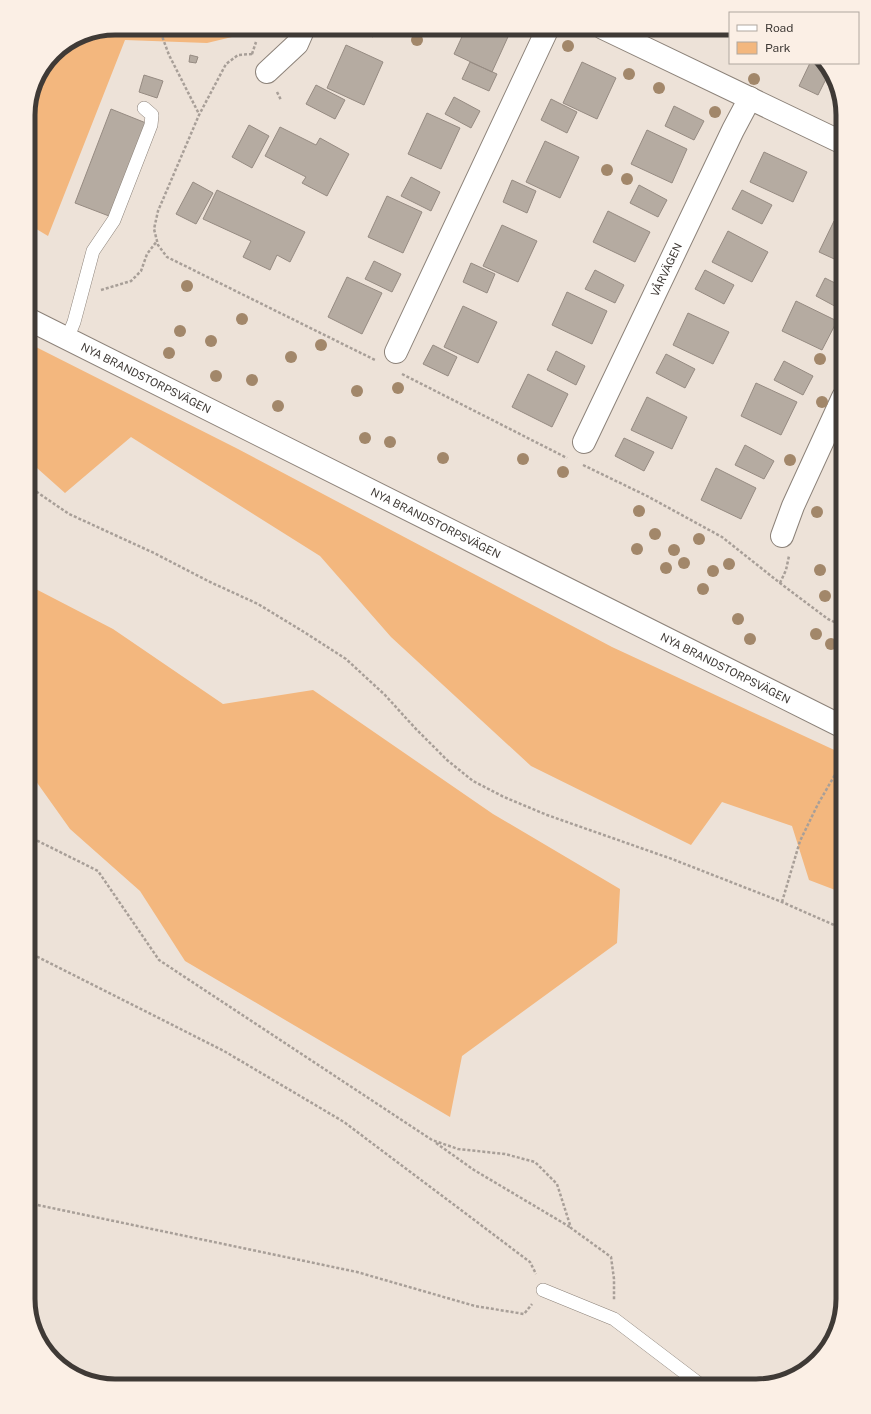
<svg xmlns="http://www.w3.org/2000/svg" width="871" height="1414" font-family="'Public Sans',sans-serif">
  <rect width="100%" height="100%" fill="#ede2d8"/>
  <!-- green -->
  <path fill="#f3b77e" d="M 115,28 L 270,28 L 207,43 L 125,40 L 48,236 L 28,224 L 28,110 L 35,82 L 54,53 L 82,35 Z
    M 28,343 L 238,449 L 612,647 L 843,754 L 843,893 L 809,880 L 792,826 L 722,802 L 691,845 L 531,766 L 391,637 L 320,556 L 131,437 L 65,493 L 28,460 Z
    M 28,585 L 113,629 L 223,704 L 313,690 L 493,814 L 620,889 L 617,943 L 462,1056 L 450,1117 L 185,961 L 140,891 L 70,829 L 28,770 Z"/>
  <!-- building -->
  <path fill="#b5aba1" stroke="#968b82" d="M 354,28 L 377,28 L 373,37 Z
    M 466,28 L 512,28 L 492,72 L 454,54 Z
    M 346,45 L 383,62 L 364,105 L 327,88 Z
    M 190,55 L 198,57 L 196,63 L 189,62 Z
    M 470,62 L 497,74 L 489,91 L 462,79 Z
    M 582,62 L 616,78 L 597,119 L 563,103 Z
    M 810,63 L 820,63 L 830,71 L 818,95 L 799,86 Z
    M 144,75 L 163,81 L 157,98 L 139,92 Z
    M 316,85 L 345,100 L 335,119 L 306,104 Z
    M 454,97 L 480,111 L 471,128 L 445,114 Z
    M 551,99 L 577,112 L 567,133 L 541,120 Z
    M 674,106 L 704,121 L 694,140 L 665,126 Z
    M 111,109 L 146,123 L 109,216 L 75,203 Z
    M 427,113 L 460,128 L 441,169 L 408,154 Z
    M 249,125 L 269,136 L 252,168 L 232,157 Z
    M 280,127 L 316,145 L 320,138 L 349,154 L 327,196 L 302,183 L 306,177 L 265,156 Z
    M 647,130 L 687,149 L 672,183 L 631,164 Z
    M 545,141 L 579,157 L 560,198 L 526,182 Z
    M 764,152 L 807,172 L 793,202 L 750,182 Z
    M 411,177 L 440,192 L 431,211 L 401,196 Z
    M 512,180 L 536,191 L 527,213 L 503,202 Z
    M 193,182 L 213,193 L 196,224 L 176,214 Z
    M 639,185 L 667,200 L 658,217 L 630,203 Z
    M 217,190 L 305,232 L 290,262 L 277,255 L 270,270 L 243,257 L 251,241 L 203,219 Z
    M 742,190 L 772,205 L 762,224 L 732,209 Z
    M 387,196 L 422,212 L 403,253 L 368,237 Z
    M 608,211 L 650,232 L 635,262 L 593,242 Z
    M 834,221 L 843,225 L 843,263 L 819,252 Z
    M 502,225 L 537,241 L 518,282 L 483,266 Z
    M 728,231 L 768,252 L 752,282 L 712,262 Z
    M 374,261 L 401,274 L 392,292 L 365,279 Z
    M 471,263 L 495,274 L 487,293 L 463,282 Z
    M 595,270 L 624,285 L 615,303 L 585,289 Z
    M 705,270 L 734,285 L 724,304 L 695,289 Z
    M 347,277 L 382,293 L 362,334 L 328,317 Z
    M 825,278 L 843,287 L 842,310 L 816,296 Z
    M 567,292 L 607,311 L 592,344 L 552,325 Z
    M 796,301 L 837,321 L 822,350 L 782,331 Z
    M 463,306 L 497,322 L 478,363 L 444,347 Z
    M 688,313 L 729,332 L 713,364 L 673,345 Z
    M 433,345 L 457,357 L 448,376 L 423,364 Z
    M 556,351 L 585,366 L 576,385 L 547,370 Z
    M 666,354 L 695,369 L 685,388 L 656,373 Z
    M 784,361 L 813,376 L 803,395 L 774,380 Z
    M 528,374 L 568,394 L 552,427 L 512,407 Z
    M 756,383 L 797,402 L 781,435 L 741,416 Z
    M 647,397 L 687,417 L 672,449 L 631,430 Z
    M 624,438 L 654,452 L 644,471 L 615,456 Z
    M 745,445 L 774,461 L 764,479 L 735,465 Z
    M 716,468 L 756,488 L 741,519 L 701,500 Z"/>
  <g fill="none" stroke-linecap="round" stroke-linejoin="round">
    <!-- lane casing -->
    <g stroke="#8c8279" stroke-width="14">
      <path id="lane" d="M 67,339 L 74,322 L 93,251 L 114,220 L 151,125 L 152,115 L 144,108
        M 543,1290 L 614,1319 L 702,1386"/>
    </g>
    <!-- street casing -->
    <g stroke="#8c8279" stroke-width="24">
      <g id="street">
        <path d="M 603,28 L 843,143"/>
        <path d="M 267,72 L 297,44 L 304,28"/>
        <path id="s1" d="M 28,319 L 843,727"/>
        <path d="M 396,352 L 548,28"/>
        <path id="s2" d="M 584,442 L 733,130 L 750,98"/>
        <path d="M 782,536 L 793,506 L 843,397"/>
      </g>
    </g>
    <!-- path -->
    <path stroke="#a89f98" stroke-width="2.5" stroke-dasharray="3 2" stroke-linecap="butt" d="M 159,28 L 169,55 L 199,114
      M 252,54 L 238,55 L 226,64 L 199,115 L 158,211 L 154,229 L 158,245 L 167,257 L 375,360
      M 252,54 L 256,42
      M 277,92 L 281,100
      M 101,290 L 131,281 L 141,271 L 147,254 L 157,241
      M 402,374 L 567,458
      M 583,465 L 647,496 L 722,537 L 780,583 L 828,619 L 843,626
      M 28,486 L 69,514 L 154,553 L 210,582 L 258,604 L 304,632 L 346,659 L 385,695 L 415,728 L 447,760 L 473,781 L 504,797 L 547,815 L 672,859 L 782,902 L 843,929
      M 780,583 L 786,570 L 789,556
      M 28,802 L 36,840 L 98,871 L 159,960 L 432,1140 L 458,1149 L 505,1154 L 535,1162 L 557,1184 L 571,1228 L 611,1257 L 614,1279 L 614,1300
      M 782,902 L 800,841 L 818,804 L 843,761
      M 28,952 L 224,1051 L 344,1122 L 530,1262 L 536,1274
      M 436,1143 L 474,1170 L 570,1227
      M 28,1203 L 357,1272 L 475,1306 L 524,1314 L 532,1304"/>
    <!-- lane -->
    <use href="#lane" stroke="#fff" stroke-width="13"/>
    <!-- street -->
    <use href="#street" stroke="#fff" stroke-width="22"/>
  </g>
  <!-- trees -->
  <g fill="#a2876a">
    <circle cx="417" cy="40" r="6"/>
    <circle cx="568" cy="46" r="6"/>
    <circle cx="629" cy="74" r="6"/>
    <circle cx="754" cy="79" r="6"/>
    <circle cx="659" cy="88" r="6"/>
    <circle cx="715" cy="112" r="6"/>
    <circle cx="607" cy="170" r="6"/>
    <circle cx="627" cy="179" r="6"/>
    <circle cx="187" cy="286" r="6"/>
    <circle cx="242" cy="319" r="6"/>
    <circle cx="180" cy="331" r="6"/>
    <circle cx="211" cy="341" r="6"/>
    <circle cx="321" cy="345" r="6"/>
    <circle cx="169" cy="353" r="6"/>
    <circle cx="291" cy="357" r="6"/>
    <circle cx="820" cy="359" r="6"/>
    <circle cx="216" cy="376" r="6"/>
    <circle cx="252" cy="380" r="6"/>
    <circle cx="398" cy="388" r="6"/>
    <circle cx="357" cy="391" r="6"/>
    <circle cx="822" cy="402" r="6"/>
    <circle cx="278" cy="406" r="6"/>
    <circle cx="365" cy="438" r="6"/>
    <circle cx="390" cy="442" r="6"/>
    <circle cx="443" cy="458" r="6"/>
    <circle cx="523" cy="459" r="6"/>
    <circle cx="790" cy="460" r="6"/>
    <circle cx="563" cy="472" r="6"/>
    <circle cx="639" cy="511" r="6"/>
    <circle cx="817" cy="512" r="6"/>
    <circle cx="655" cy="534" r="6"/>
    <circle cx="699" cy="539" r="6"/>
    <circle cx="637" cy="549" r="6"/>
    <circle cx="674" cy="550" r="6"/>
    <circle cx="684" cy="563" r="6"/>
    <circle cx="729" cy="564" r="6"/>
    <circle cx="666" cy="568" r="6"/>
    <circle cx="820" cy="570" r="6"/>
    <circle cx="713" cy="571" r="6"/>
    <circle cx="703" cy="589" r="6"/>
    <circle cx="825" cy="596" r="6"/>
    <circle cx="738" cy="619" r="6"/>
    <circle cx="816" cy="634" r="6"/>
    <circle cx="750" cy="639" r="6"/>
    <circle cx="831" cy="644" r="6"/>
  </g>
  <g text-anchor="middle" stroke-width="3" stroke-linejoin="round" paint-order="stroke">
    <!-- street labels -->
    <g font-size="11" fill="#3f3a36" stroke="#fbefe5">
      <text dy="4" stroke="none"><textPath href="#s2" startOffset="191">VÅRVÄGEN</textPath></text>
      <text dy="4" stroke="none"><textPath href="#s1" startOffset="132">NYA BRANDSTORPSVÄGEN</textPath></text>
      <text dy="4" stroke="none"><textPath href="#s1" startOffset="456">NYA BRANDSTORPSVÄGEN</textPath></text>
      <text dy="4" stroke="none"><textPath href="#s1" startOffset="780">NYA BRANDSTORPSVÄGEN</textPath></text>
    </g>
  </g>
  <!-- crop -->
  <path d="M0 0H871V1414H0ZM115 35H756A80 80 0 0 1 836 115V1299A80 80 0 0 1 756 1379H115A80 80 0 0 1 35 1299V115A80 80 0 0 1 115 35Z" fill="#fbefe5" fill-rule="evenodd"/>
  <path fill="none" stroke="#3f3a36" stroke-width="5" d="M115 35H756A80 80 0 0 1 836 115V1299A80 80 0 0 1 756 1379H115A80 80 0 0 1 35 1299V115A80 80 0 0 1 115 35Z"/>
  <!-- legend -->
  <rect x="729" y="12" width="130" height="52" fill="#fbefe5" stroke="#b0a79f"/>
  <rect x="737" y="25" width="20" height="6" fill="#ffffff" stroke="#b0a79f"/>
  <text x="765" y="32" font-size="12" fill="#3f3a36">Road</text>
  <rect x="737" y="42" width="20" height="12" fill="#f3b77e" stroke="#b0a79f"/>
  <text x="765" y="52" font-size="12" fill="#3f3a36">Park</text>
</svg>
